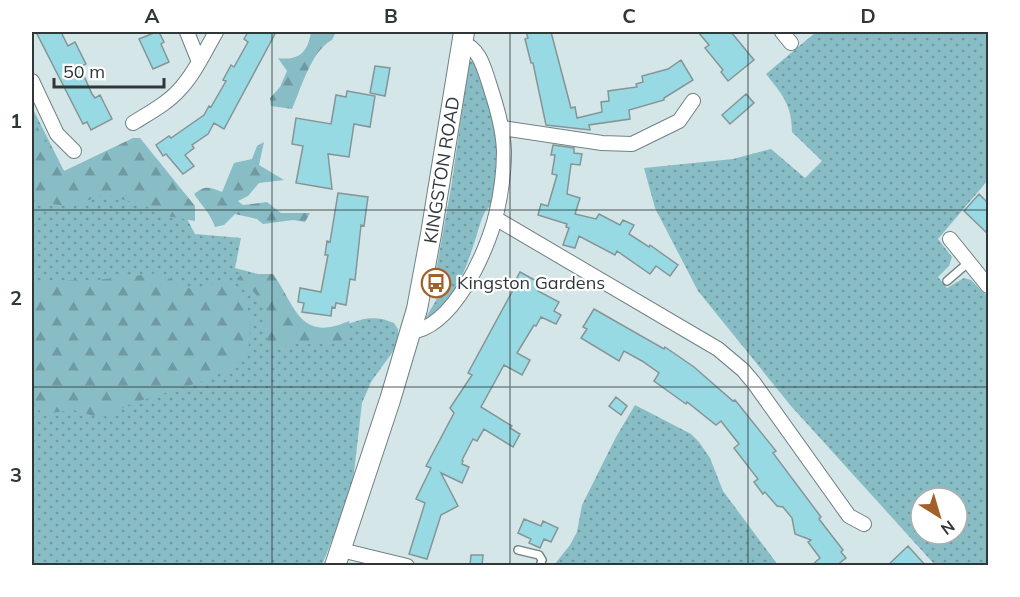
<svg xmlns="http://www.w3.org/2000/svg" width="1020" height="597" font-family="Mulish,sans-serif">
  <defs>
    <pattern id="grass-dots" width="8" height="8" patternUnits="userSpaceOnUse" patternTransform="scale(1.5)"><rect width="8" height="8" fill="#88bdc5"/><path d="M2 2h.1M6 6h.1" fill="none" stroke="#709aa1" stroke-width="1.8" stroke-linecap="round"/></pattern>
    <pattern id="forest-firs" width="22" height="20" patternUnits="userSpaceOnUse" patternTransform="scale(1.5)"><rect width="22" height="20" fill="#88bdc5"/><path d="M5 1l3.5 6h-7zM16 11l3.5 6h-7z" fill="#709aa1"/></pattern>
  </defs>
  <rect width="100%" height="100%" fill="#d4e6e8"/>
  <!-- grass -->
  <path fill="url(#grass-dots)" fill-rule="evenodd" d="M 816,32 L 988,32 L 988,180 L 938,239 L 952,257 L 949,266 L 938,277 L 947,288 L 964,278 L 971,280 L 988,297 L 988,565 L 935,565 L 791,406 L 698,291 L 655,208 L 644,168 L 733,159 L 771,149 L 805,178 L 822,161 L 792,132 C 792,105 782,94 766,74 ZM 921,498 L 957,498 L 957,534 L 921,534 Z
    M 471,61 L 476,63 C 481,81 488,99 493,117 C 500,146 497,177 491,206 L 486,210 L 482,218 C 470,255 461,298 425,319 L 438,297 L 443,279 L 435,276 L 451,188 L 469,63 Z
    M 32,107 L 64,171 L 184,213 L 195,234 L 241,238 L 235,268 L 273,278 L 300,323 L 327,332 C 351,324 368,311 394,323 L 398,329 L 398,336 L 394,350 L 371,382 L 362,403 L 352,490 L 322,565 L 32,565 Z
    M 635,405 L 691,434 L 699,442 L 710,458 L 723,491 L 778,565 L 554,565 L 570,545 L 577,532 L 582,505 L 616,437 Z"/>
  <!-- forest -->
  <path fill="url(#forest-firs)" d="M 311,32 L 336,32 L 332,40 C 311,51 301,89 292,109 L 271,106 L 270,98 L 280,87 L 287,71 L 278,58 C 299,61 308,52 311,32 Z
    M 32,117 L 50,151 L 64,171 L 133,138 L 140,138 L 195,206 L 195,221 L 161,215 L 148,207 L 104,194 L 72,207 L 46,203 L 32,196 Z
    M 264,142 L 259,165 L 284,180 L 259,183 L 248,196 L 238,201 L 243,205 L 267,202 L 281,213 L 310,213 L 305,222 L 293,220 L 263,224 L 257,219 L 235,214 L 224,225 L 215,227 C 210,213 202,206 194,194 C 205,185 210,187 222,192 L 234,163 L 252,159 L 257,146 Z
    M 160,273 C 190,292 188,292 222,281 L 243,297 L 251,318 L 248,354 L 235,365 L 210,379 L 133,403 L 101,418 L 73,410 L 42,414 L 32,400 L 32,282 L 46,283 L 69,280 L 98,280 Z
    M 242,274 L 273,274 C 296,306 299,343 349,321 L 351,332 L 347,339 L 334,343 L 290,344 L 278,349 L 268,346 C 262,308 273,304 237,279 Z"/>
  <!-- building -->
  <path fill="#97dae4" stroke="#859597" stroke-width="1.5" d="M 36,32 L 61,32 L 68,46 L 75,42 L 86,64 L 80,67 L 92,94 L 95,98 L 100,95 L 112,119 L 91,130 L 87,122 L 83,124 Z
    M 156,32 L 159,32 L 164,42 L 161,44 L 169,62 L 153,69 L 139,39 Z
    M 248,32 L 276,32 L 224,129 L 214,123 L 208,134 L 192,145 L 194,148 L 185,155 L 194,166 L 183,174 L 166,154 L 163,156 L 156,145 L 169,136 L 171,138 L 204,115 L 209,106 L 211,107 L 226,81 L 223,80 L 231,65 L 234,67 L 248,42 L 244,39 Z
    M 526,32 L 551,32 L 571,108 L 575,107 L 577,118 L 602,112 L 601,102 L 609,101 L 608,91 L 637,87 L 636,84 L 643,82 L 642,76 L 668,69 L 681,60 L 693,80 L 664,98 L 664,100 L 629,110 L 630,119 L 589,125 L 590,130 L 546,125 L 533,63 L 531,63 L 525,39 L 528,38 Z
    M 698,32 L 731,32 L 754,60 L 728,81 L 721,72 L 723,70 L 705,48 L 709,45 Z
    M 375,66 L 390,68 L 385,96 L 370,93 Z
    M 347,91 L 375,96 L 370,127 L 354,124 L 349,157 L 328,154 L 332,189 L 296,183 L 303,146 L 292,144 L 296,118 L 331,124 L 336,95 L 346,97 Z
    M 746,94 L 754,103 L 730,124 L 722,115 Z
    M 553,145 L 574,148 L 574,153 L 582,154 L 580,165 L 571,164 L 567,194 L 580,198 L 575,214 L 596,219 L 599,214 L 620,225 L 623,220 L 634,225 L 629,234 L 649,247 L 650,245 L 678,265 L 670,276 L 656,266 L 650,274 L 617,251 L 615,255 L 579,236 L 575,248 L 563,245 L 569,228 L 566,227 L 567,224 L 538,215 L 541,204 L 548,206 L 557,175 L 552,174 L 555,155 L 551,155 Z
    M 338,193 L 368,197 L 364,226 L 361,225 L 355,280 L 350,279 L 346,305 L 336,303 L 335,308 L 332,307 L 331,316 L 302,312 L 304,303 L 298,302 L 300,288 L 321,292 L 328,255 L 325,255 L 327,241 L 330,242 Z
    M 979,194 L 988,203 L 988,234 L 964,211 Z
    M 520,272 L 542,284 L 538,291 L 559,302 L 554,311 L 561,315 L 556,324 L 541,317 L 536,326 L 534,325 L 517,353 L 530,360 L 522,375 L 504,365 L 481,407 L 512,426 L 510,428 L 520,434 L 513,447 L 484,429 L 477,441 L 473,439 L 462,460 L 463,461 L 462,464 L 469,467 L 462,483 L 441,473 L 458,506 L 441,515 L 427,559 L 409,554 L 425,503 L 416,499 L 431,468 L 426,466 L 454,413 L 450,408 L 472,375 L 468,373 L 513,290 L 511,289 Z
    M 594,309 L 664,349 L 665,347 L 694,367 L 733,401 L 735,400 L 776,451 L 773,453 L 821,517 L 819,519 L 843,550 L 841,552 L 846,558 L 836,566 L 811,566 L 820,558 L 808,542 L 811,540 L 795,534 L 792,518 L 783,507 L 777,506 L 765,492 L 763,494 L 754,482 L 758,479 L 734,448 L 739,444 L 721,421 L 716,425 L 687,402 L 686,404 L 654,381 L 659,373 L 642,361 L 624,351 L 619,361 L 581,338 L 587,329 L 583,327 Z
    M 616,397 L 627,406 L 621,415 L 609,406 Z
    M 524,519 L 541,526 L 543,521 L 558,528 L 551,542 L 544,539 L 540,548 L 529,543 L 531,539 L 518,533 Z
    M 908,546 L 926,566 L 887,566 Z
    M 471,555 L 483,555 L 482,566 L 470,565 Z"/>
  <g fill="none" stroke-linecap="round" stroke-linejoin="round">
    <!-- lane casing -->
    <g stroke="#728184" stroke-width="10">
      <path id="lane" d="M 947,281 L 969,262
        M 518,550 L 539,555 L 542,560 L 540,566"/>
    </g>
    <!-- street casing -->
    <g stroke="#728184" stroke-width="16">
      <path id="street" d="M 187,32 L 199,62
        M 782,32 L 791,43
        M 32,81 L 57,134 L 74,151
        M 133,123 C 149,113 168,103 180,89 C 195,73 205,51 216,32
        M 502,128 L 602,143 L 632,144 L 679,121 L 693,101
        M 495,218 L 718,349 L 743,370 L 754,383 L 849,516 L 864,524
        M 950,239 L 988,286
        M 410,332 C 453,328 487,252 496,215 C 501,194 504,172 504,151 C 503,127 496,105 489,83 C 484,68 479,47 462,43
        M 341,550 L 407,566"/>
    </g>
    <!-- secondary casing -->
    <g stroke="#728184" stroke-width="22">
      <path id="secondary" d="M 335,566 L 390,400 L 417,309 L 431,234 L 464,32"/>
    </g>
    <!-- lane -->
    <use href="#lane" stroke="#fff" stroke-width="7"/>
    <!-- street -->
    <use href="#street" stroke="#fff" stroke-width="14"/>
    <!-- secondary -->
    <use href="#secondary" stroke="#fff" stroke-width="20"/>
  </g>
  <!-- grid -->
  <path fill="none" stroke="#303738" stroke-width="1.5" stroke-opacity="0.55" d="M 272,32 L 272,566M 510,32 L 510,566M 748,32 L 748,566M 32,210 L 988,210M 32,387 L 988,387"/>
  <!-- icons -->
  <defs>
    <g id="bus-ring" transform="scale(1.5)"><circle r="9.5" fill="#fff" stroke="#a1612b" stroke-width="1.5"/><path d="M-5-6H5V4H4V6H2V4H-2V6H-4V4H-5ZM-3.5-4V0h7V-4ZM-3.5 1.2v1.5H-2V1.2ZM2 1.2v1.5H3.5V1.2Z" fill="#a1612b"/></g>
  </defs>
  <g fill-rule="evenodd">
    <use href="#bus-ring" x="436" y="283"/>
  </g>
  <g text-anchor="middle" stroke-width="4.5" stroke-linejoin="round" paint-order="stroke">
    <!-- street labels -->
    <g font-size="18" fill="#303738" stroke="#fff">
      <text transform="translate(442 170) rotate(-81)" y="6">KINGSTON ROAD</text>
    </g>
    <!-- poi labels -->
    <g font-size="18" fill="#303738" stroke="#fff" text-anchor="start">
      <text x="457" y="289">Kingston Gardens</text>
    </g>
  </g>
  <!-- border -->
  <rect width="1020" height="597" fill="none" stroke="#ffffff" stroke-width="66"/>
  <!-- north arrow -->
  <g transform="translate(939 516) rotate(143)"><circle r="28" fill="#ffffff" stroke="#acafaf" stroke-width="1.5"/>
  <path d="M0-4.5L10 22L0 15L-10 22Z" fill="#a1612b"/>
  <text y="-9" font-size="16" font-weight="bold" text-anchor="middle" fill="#303738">N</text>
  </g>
  <!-- scale -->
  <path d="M54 78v9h110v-9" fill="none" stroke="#303738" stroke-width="3"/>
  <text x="63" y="78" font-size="18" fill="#303738" stroke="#ffffff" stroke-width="4.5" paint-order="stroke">50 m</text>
  <rect x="33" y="33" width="954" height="531" fill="none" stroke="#303738" stroke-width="2"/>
  <g font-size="20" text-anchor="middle" font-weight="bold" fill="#303738">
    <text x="152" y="23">A</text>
    <text x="391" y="23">B</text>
    <text x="629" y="23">C</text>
    <text x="868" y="23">D</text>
    <text x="16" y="128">1</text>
    <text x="16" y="305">2</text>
    <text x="16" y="482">3</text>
  </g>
</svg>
